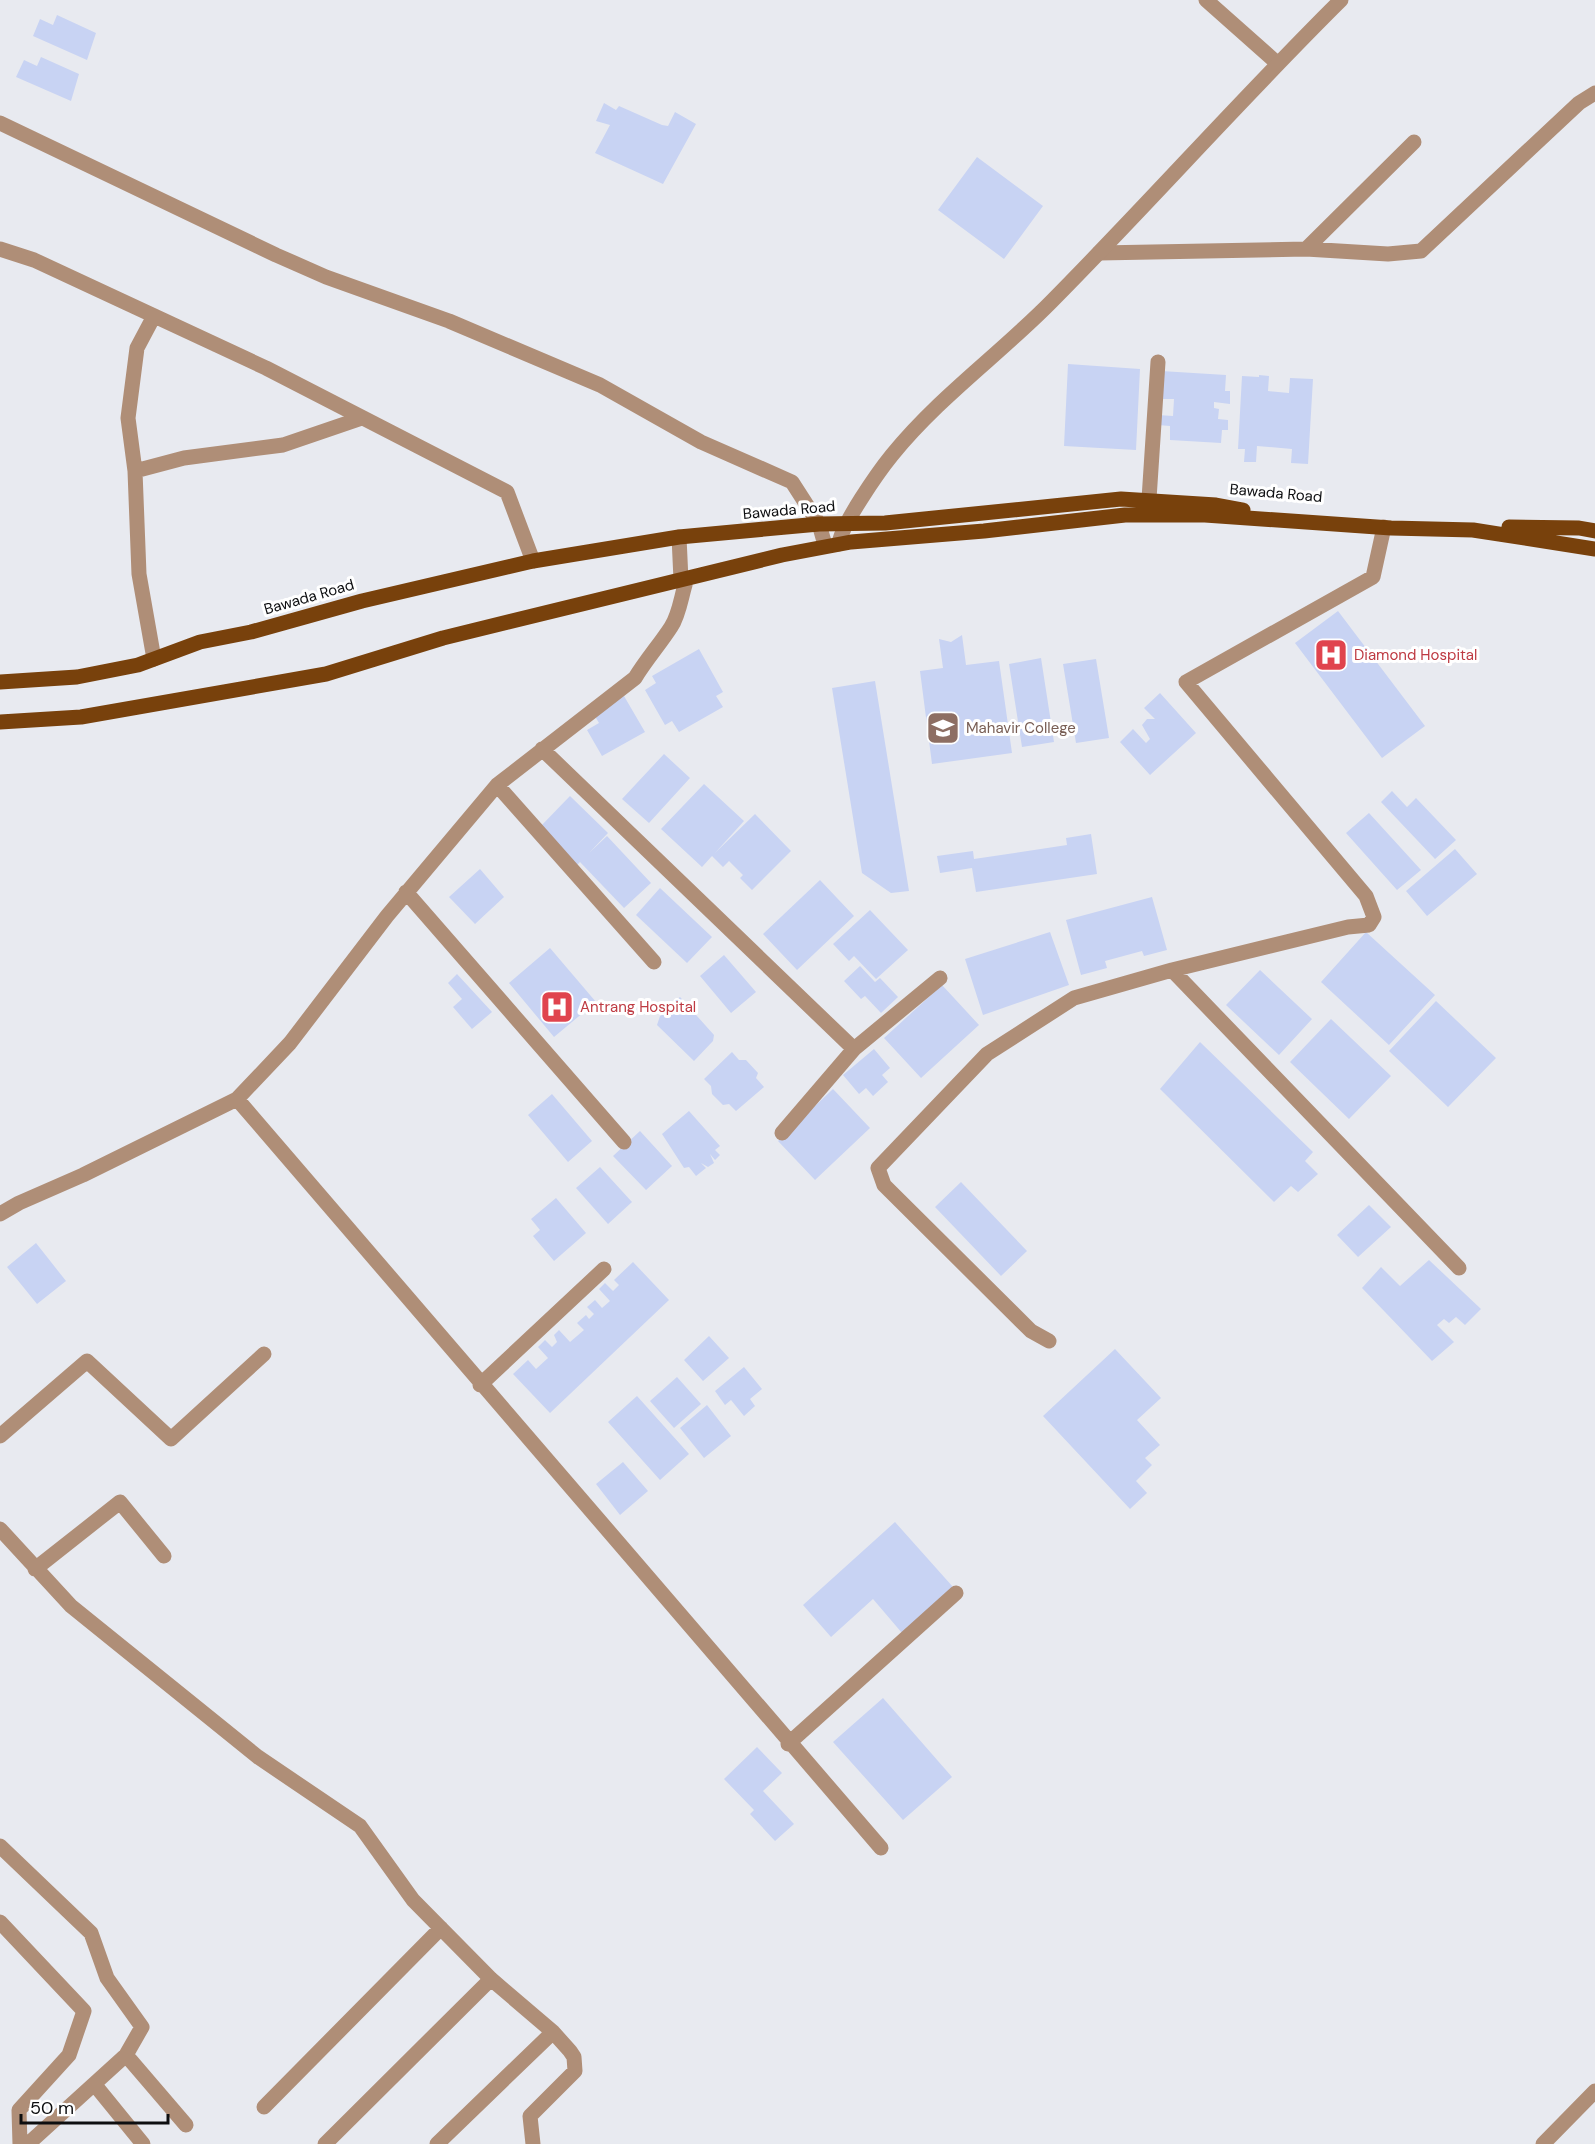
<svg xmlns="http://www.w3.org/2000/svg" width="1595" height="2144" font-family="'DM Sans',sans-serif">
  <rect width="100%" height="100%" fill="#e8eaf0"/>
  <!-- building -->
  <path fill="#c8d3f3" d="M 57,15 L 96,33 L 87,60 L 33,36 L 40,19 L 53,25 Z
    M 41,57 L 79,74 L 71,101 L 16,77 L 24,60 L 37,66 Z
    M 604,103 L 616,110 L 619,106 L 662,125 L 668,126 L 675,112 L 696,124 L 663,184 L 595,153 L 610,125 L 596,121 Z
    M 977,157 L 1043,206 L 1004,259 L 938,210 Z
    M 1068,364 L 1140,369 L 1136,450 L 1064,446 Z
    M 1161,371 L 1226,375 L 1225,391 L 1230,391 L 1230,404 L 1214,402 L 1214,408 L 1219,409 L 1218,419 L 1228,420 L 1228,430 L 1222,430 L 1221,443 L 1170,440 L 1170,426 L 1158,425 L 1158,415 L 1173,416 L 1174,399 L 1160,399 Z
    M 1259,375 L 1269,376 L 1268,391 L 1289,393 L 1290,378 L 1313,379 L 1308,464 L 1291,463 L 1292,449 L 1257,446 L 1256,462 L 1244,462 L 1245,449 L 1238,449 L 1242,376 L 1259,377 Z
    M 1338,611 L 1425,726 L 1382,758 L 1295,643 Z
    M 962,635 L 966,665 L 999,661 L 1012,753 L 932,764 L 920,671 L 943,668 L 939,639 L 951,642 Z
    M 699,649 L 723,692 L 716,696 L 723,707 L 679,732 L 672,721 L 665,725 L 645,690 L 656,683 L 652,676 Z
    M 1041,658 L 1054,742 L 1022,747 L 1009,664 Z
    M 1096,659 L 1109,738 L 1076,743 L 1063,664 Z
    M 875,681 L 909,891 L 891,893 L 862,873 L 832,688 Z
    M 1160,693 L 1196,733 L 1150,775 L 1120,742 L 1133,729 L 1146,743 L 1150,739 L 1142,725 L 1147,719 L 1155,719 L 1144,708 Z
    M 624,696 L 645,732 L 602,756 L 587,730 L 599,723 L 593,713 Z
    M 664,754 L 690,778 L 649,823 L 622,799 Z
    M 704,784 L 744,821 L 715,853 L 755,814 L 791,851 L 752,890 L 740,878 L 743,875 L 729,861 L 723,867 L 712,856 L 702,867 L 661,829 Z
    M 1392,791 L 1407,807 L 1416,798 L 1456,840 L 1435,859 L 1381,802 Z
    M 570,796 L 608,833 L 589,853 L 607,836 L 651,883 L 624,908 L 580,862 L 577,865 L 539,828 Z
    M 1369,813 L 1421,870 L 1397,890 L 1346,833 Z
    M 1091,834 L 1097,874 L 976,892 L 972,868 L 940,873 L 937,856 L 973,851 L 974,859 L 1067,845 L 1066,838 Z
    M 1455,849 L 1477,874 L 1427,916 L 1406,891 Z
    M 480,869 L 504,897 L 475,924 L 449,897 Z
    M 820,880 L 854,916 L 797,970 L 763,934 Z
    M 660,888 L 712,937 L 687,963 L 636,915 Z
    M 1152,897 L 1167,950 L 1144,956 L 1142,951 L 1105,961 L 1107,968 L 1081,975 L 1066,920 Z
    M 870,910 L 908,950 L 876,979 L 854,956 L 849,961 L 833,944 Z
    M 1050,932 L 1069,985 L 983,1015 L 965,959 Z
    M 1366,932 L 1435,995 L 1389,1045 L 1321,982 Z
    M 550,948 L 596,1002 L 554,1037 L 509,983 Z
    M 724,955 L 756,992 L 731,1013 L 700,976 Z
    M 860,966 L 875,982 L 880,978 L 898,997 L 881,1013 L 865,996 L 861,999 L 844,981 Z
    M 1260,970 L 1312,1019 L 1279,1055 L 1226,1005 Z
    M 457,974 L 492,1012 L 472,1029 L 453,1007 L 462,999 L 448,983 Z
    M 942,985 L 979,1025 L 921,1078 L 884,1038 Z
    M 680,997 L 714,1035 L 713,1041 L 694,1061 L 657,1025 L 660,1016 L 674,1009 L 670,1005 Z
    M 1436,1001 L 1496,1058 L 1448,1107 L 1389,1051 Z
    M 1331,1019 L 1391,1076 L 1349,1119 L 1290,1062 Z
    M 1200,1042 L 1313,1152 L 1305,1161 L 1318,1174 L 1298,1192 L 1291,1186 L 1274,1202 L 1160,1089 Z
    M 874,1049 L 890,1068 L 882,1075 L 888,1082 L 873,1096 L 866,1088 L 859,1094 L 843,1075 Z
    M 732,1052 L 739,1060 L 746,1060 L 758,1073 L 756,1078 L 764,1087 L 736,1111 L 729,1104 L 723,1105 L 712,1094 L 711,1086 L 704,1079 Z
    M 833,1089 L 870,1128 L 815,1180 L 778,1141 Z
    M 552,1094 L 592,1141 L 568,1162 L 528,1115 Z
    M 689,1111 L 720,1146 L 715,1150 L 720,1155 L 715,1160 L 710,1154 L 714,1163 L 708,1167 L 701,1163 L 706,1168 L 696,1176 L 689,1167 L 684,1168 L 662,1134 Z
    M 640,1131 L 672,1166 L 646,1190 L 613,1156 Z
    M 600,1167 L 632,1202 L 608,1224 L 576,1188 Z
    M 961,1182 L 1027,1251 L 1001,1276 L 935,1207 Z
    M 556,1198 L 586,1233 L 554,1261 L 533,1236 L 540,1230 L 531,1219 Z
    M 1369,1205 L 1391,1227 L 1358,1257 L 1337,1235 Z
    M 36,1243 L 66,1281 L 37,1304 L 7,1267 Z
    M 1429,1260 L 1481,1309 L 1465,1325 L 1456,1317 L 1449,1323 L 1444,1319 L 1437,1325 L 1454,1342 L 1432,1361 L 1362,1288 L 1381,1267 L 1400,1286 Z
    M 633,1262 L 669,1300 L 550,1413 L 513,1374 L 528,1360 L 536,1369 L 548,1358 L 538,1347 L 545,1340 L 552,1347 L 557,1342 L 554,1335 L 559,1330 L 570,1342 L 584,1330 L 577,1323 L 586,1315 L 589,1319 L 594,1314 L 587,1307 L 595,1300 L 602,1308 L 610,1301 L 599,1289 L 605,1283 L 613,1291 L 619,1285 L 614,1280 Z
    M 709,1336 L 729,1358 L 703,1381 L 684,1360 Z
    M 1115,1349 L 1161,1398 L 1137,1420 L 1160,1445 L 1145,1458 L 1152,1465 L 1136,1481 L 1147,1493 L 1130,1509 L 1043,1416 Z
    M 744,1367 L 762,1389 L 750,1399 L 755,1406 L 744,1416 L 731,1400 L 725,1405 L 715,1391 Z
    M 677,1377 L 701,1404 L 674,1428 L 650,1401 Z
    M 637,1396 L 689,1454 L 660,1480 L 608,1422 Z
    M 707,1405 L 731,1436 L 704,1458 L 680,1428 Z
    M 623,1462 L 648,1491 L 620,1515 L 596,1484 Z
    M 895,1522 L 953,1587 L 902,1633 L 873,1599 L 831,1637 L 803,1605 Z
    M 883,1698 L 952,1777 L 903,1820 L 833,1742 Z
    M 757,1747 L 782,1773 L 763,1791 L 794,1824 L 775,1841 L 750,1814 L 754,1810 L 724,1779 Z"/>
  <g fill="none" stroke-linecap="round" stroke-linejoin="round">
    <!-- minor -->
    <path stroke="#af8e77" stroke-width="15" d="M 1206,0 L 1277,63
      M 0,123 L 276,255 L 326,277 L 449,321 L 600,385 L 701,442 L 792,482 L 819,524 L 825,545
      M 0,249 L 34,260 L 266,368 L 507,492 L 533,561
      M 1306,249 L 1414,142
      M 1099,253 L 1306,249 L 1388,254 L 1421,251 L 1579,103 L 1595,93
      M 154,316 L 137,348 L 128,418 L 135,471 L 184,458 L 283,445 L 362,418
      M 135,471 L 139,574 L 154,659
      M 1149,499 L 1158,362
      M 542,749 L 854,1049
      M 497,785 L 654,962
      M 406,892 L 624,1142
      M 1172,970 L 1459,1268
      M 237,1099 L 881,1848
      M 782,1133 L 854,1049 L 940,978
      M 0,1214 L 19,1203 L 83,1175 L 237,1099 L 290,1043 L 387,916 L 497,785 L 635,678 C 646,660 660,644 671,627 C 679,615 681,598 685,585 L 681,580 L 679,537
      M 1049,1341 L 1031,1331 L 884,1185 L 878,1168 L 987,1054 L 1074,998 L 1172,970 L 1348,927 L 1369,925 L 1374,917 L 1366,896 L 1186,682 L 1373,577 L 1384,527
      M 480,1385 L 604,1269
      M 0,1436 L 87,1361 L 171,1439 L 264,1354
      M 0,1529 L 71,1606 L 258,1757 L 360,1826 L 413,1900 L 491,1979 L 553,2032 L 570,2051 L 574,2057 L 575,2071 L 530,2116 L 533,2144
      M 35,1569 L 120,1502 L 164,1556
      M 788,1744 L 956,1593
      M 0,1846 L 91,1933 L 107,1978 L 142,2027 L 126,2055 L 28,2144
      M 0,1922 L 84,2011 L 69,2055 L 19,2110 L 20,2144
      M 126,2055 L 186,2125
      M 95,2085 L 143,2144
      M 264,2107 L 441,1928
      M 325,2144 L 491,1979
      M 437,2144 L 553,2032
      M 1543,2144 L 1595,2091"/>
    <!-- tertiary -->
    <path stroke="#af8e77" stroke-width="15" d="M 839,544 C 841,525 879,471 892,455 C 939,397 1000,354 1052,301 C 1150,202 1242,98 1341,0"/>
    <!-- primary -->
    <path stroke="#78410c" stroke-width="15" d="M 1509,527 L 1579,528 L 1595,531
      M 0,682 L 77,677 L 138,665 L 200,642 L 251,632 L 362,601 L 533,561 L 679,537 L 819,524 L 885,523 L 1121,499 L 1216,505 L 1243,510
      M 0,722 L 81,717 L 326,674 L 443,638 L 782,555 L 851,542 L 984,531 L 1125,515 L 1205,515 L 1391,528 L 1473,530 L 1595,549"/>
  </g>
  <!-- icons -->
  <defs>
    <g id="hospital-square" transform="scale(1.725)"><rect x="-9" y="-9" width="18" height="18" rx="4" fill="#e0444e" stroke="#fff"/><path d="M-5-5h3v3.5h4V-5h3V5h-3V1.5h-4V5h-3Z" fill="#fff"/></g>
    <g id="university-square" transform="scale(1.725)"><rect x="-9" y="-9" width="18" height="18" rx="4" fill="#8d6e63" stroke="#fff"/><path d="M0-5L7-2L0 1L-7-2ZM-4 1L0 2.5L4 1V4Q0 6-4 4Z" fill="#fff"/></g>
  </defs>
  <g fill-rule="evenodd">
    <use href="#hospital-square" x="1331" y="655"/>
    <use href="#university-square" x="943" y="728"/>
    <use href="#hospital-square" x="557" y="1007"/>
  </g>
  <g text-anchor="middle" stroke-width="6" stroke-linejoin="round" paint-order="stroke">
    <!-- street labels -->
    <g font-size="15" fill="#0d0e10" stroke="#fff">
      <text transform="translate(1276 493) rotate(5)" y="5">Bawada Road</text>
      <text transform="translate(789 510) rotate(-5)" y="5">Bawada Road</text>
      <text transform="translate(309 597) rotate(-16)" y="5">Bawada Road</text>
    </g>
    <!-- health labels -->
    <g font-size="15" fill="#be3a42" stroke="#fff" text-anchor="start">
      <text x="1354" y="660">Diamond Hospital</text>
      <text x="580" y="1012">Antrang Hospital</text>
    </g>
    <!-- education labels -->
    <g font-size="15" fill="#785e54" stroke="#fff" text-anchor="start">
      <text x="966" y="733">Mahavir College</text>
    </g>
  </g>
  <!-- scale -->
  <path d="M21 2114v9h147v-9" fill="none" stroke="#0d0e10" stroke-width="3"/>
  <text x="30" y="2114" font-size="18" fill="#0d0e10" stroke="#ffffff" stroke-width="4.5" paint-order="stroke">50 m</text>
</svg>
